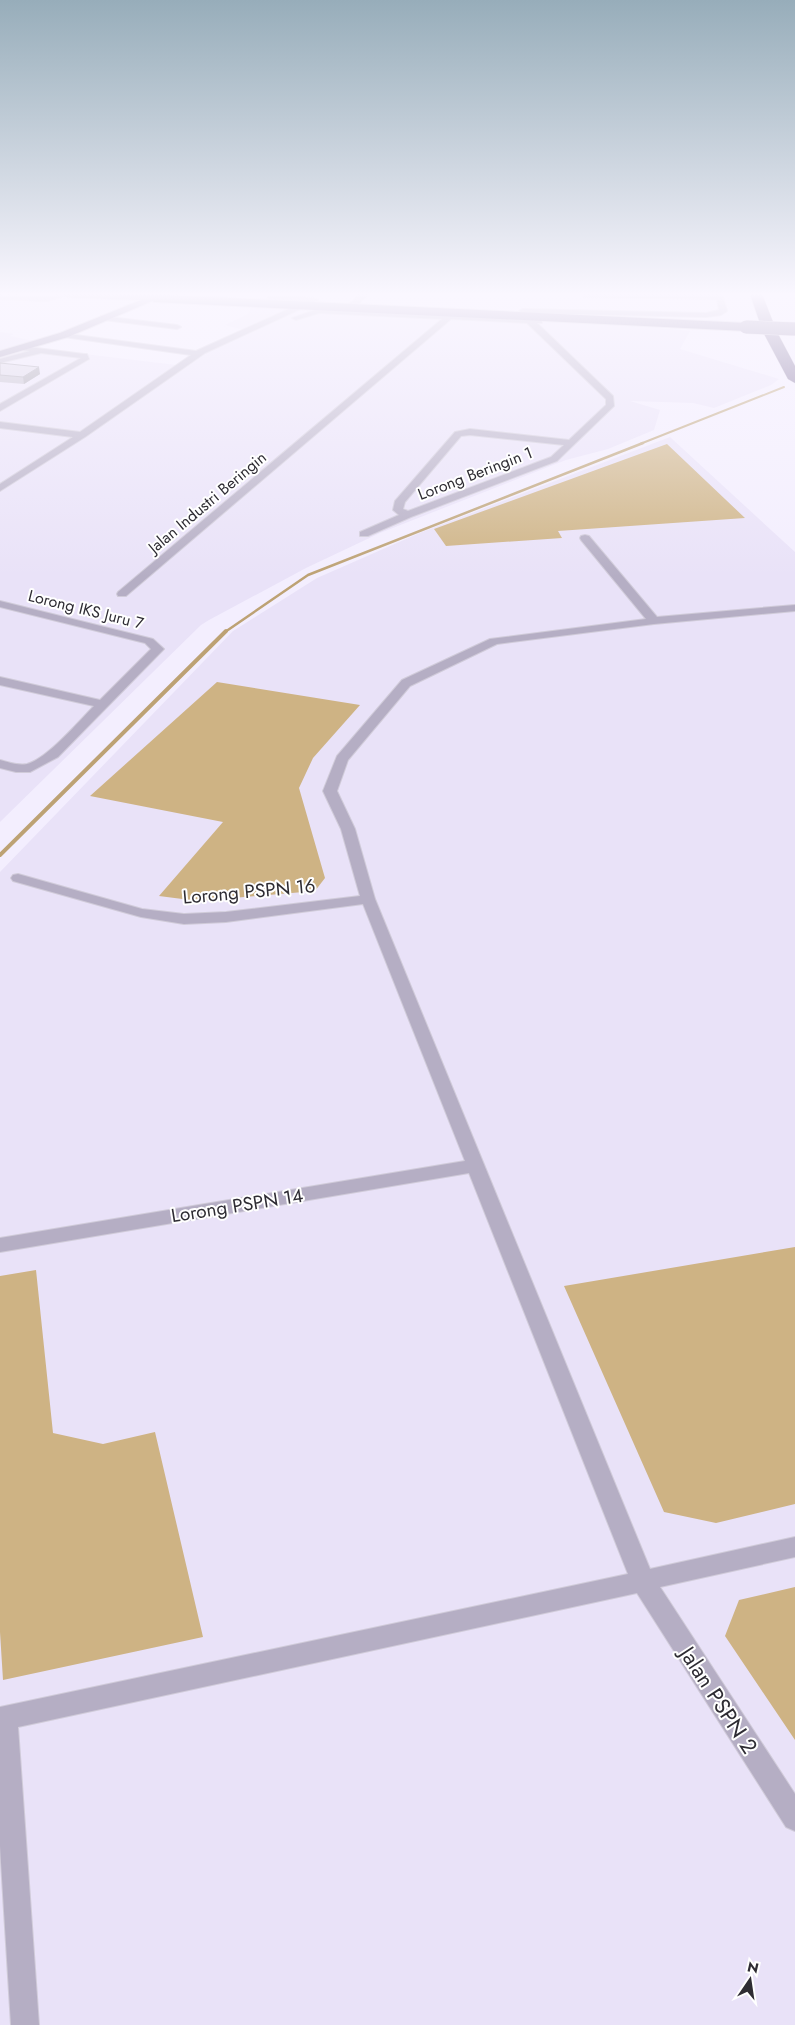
<svg xmlns="http://www.w3.org/2000/svg" width="795" height="2025" font-family="Jost,sans-serif">
  <rect width="100%" height="100%" fill="#f3eefe"/>
  <!-- built -->
  <path fill="#e9e2f8" d="M 252,306 L 607,323 L 690,331 L 680,349 L 779,379 L 771,385 L 714,408 L 693,403 L 630,401 L 660,410 L 654,430 L 608,449 L 566,460 L 380,533 L 306,568 L 209,620 L 201,625 L 0,822 L 0,357 L 34,348 L 185,366 L 244,330 L 225,325 L 248,314 Z
    M 0,332 L 14,334 L 10,336 L 34,341 L 0,352 Z
    M 670,437 L 795,552 L 795,2025 L 0,2025 L 0,872 L 233,631 L 317,578 L 422,532 Z"/>
  <!-- forest -->
  <path fill="#ceb384" d="M 667,444 L 745,518 L 558,531 L 562,538 L 446,546 L 434,529 Z
    M 217,682 L 360,705 L 313,758 L 299,788 L 325,878 L 315,891 L 198,901 L 159,896 L 223,822 L 90,796 Z
    M 795,1247 L 795,1504 L 716,1523 L 664,1512 L 564,1286 Z
    M 36,1270 L 53,1433 L 103,1444 L 155,1432 L 203,1637 L 3,1680 L 0,1632 L 0,1276 Z
    M 795,1587 L 795,1740 L 725,1636 L 739,1600 Z"/>
  <g fill="none" stroke-linecap="round" stroke-linejoin="round">
    <!-- stream-far2 -->
    <path stroke="#bda274" stroke-width="2" d="M 640,444 L 784,387"/>
    <!-- stream-far1 -->
    <path stroke="#bda274" stroke-width="2.5" d="M 225,632 L 308,575 L 643,443"/>
    <!-- stream -->
    <path stroke="#bda274" stroke-width="4" d="M 0,855 L 226,631"/>
    <!-- street casing -->
    <g stroke="#d0cbd9" stroke-width="2">
      <path id="street" d="M 61,294 L 73,294 L 47,301 L 0,299 L 0,295 L 47,297 Z
        M 360,294 L 368,294 L 354,309 L 348,309 L 348,305 Z
        M 584,294 L 722,294 L 727,311 L 721,315 L 706,317 L 523,313 L 519,311 L 523,309 L 706,313 L 719,310 L 717,299 L 587,297 L 584,297 Z
        M 268,296 L 314,298 L 318,300 L 314,302 L 271,300 L 267,298 Z
        M 302,303 L 309,305 L 205,353 L 85,437 L 0,491 L 0,484 L 73,437 L 0,428 L 0,422 L 80,432 L 191,355 L 64,337 L 61,337 L 61,333 L 196,351 Z
        M 318,309 L 542,319 L 542,323 L 537,323 L 613,396 L 614,406 L 557,461 L 411,517 L 368,536 L 360,536 L 360,532 L 399,515 L 393,510 L 395,501 L 455,432 L 470,429 L 569,440 L 606,405 L 606,399 L 527,323 L 451,319 L 126,596 L 118,596 L 117,594 L 118,592 L 442,319 L 319,313 L 296,320 L 292,318 ZM 470,435 L 564,445 L 551,457 L 408,511 L 403,509 L 405,502 L 461,436 Z
        M 101,316 L 177,325 L 181,327 L 177,329 L 104,320 L 101,320 Z
        M 21,346 L 84,354 L 87,354 L 89,359 L 0,411 L 0,404 L 81,358 L 41,353 L 0,363 L 0,359 L 30,351 L 21,350 Z
        M 585,535 L 589,536 L 657,617 L 795,605 L 795,611 L 654,624 L 497,644 L 410,686 L 348,760 L 337,791 L 355,829 L 375,899 L 650,1569 L 795,1537 L 795,1557 L 660,1587 L 795,1794 L 795,1831 L 786,1827 L 637,1593 L 18,1727 L 39,2025 L 11,2025 L 0,1846 L 0,1707 L 628,1574 L 469,1173 L 0,1252 L 0,1238 L 465,1161 L 363,904 L 226,922 L 184,924 L 141,917 L 13,881 L 11,878 L 13,875 L 18,874 L 142,909 L 184,914 L 226,912 L 360,896 L 341,829 L 323,791 L 337,756 L 402,680 L 490,639 L 646,619 L 581,540 L 580,538 L 581,536 Z
        M 0,601 L 153,639 L 164,649 L 58,757 L 30,772 L 16,772 L 0,768 L 0,760 C 8,762 18,766 27,764 C 47,759 79,721 94,706 L 0,685 L 0,677 L 100,700 L 151,649 L 145,643 L 0,607 Z"/>
    </g>
    <!-- secondary casing -->
    <g stroke="#d0cbd9" stroke-width="2">
      <path id="secondary" d="M 62,294 L 146,294 L 158,296 L 159,298 L 68,337 L 0,357 L 0,351 L 60,333 L 141,300 L 67,297 Z"/>
    </g>
    <!-- primary casing -->
    <g stroke="#d0cbd9" stroke-width="2">
      <path id="primary" d="M 121,294 L 168,294 L 167,295 L 746,323 L 752,327 L 746,331 L 154,302 L 148,298 L 121,298 L 119,296 Z"/>
    </g>
    <!-- highway casing -->
    <g stroke="#d0cbd9" stroke-width="1">
      <path id="highway" d="M 750,294 L 762,294 L 777,332 L 795,366 L 795,383 L 788,379 L 763,332 Z"/>
    </g>
    <!-- street -->
    <use href="#street" fill="#b5aec4" fill-rule="evenodd"/>
    <!-- secondary -->
    <use href="#secondary" fill="#988ead" fill-rule="evenodd"/>
    <!-- primary -->
    <use href="#primary" fill="#83769c" fill-rule="evenodd"/>
    <!-- highway -->
    <use href="#highway" fill="#71628d" fill-rule="evenodd"/>
    <!-- primary-bridge casing -->
    <g stroke="#d0cbd9" stroke-width="14" stroke-linecap="butt">
      <path id="primary-bridge" d="M 746,327 L 795,329"/>
    </g>
    <!-- primary-bridge -->
    <use href="#primary-bridge" stroke="#83769c" stroke-width="13"/>
  </g>
  <!-- wall -->
  <path fill="#b7b2c2" d="M 0,363 L 40,374 L 24,384 L 0,382 Z"/>
  <!-- shaded-wall -->
  <path fill="#95919e" d="M 39,367 L 40,374 L 24,384 L 23,377 Z"/>
  <!-- building -->
  <path fill="#d5cfe2" stroke="#95919e" d="M 0,363 L 39,367 L 23,377 L 0,375 Z"/>
  <!-- sky -->
  <linearGradient id="sky" x2="0" y2="1"><stop stop-color="#97adba"/><stop offset="0.51" stop-color="#faf7ff"/><stop offset="1" stop-color="#faf7ff" stop-opacity="0"/></linearGradient>
  <rect width="795" height="577" fill="url(#sky)"/>
  <g text-anchor="middle" stroke-width="4" stroke-linejoin="round" paint-order="stroke">
    <!-- far-street labels -->
    <g font-size="16" fill="#2e2c33" stroke="#fff">
      <text transform="translate(475 473) rotate(-21)" y="6">Lorong Beringin 1</text>
      <text transform="translate(207 502) rotate(-40)" y="6">Jalan Industri Beringin</text>
      <text transform="translate(86 609) rotate(14)" y="6">Lorong IKS Juru 7</text>
    </g>
    <!-- street labels -->
    <g font-size="19" fill="#2e2c33" stroke="#fff">
      <text transform="translate(249 891) rotate(-5)" y="7">Lorong PSPN 16</text>
      <text transform="translate(237 1205) rotate(-9)" y="7">Lorong PSPN 14</text>
    </g>
    <!-- near-street labels -->
    <g font-size="22" fill="#2e2c33" stroke="#fff">
      <text transform="translate(719 1700) rotate(57)" y="8">Jalan PSPN 2</text>
    </g>
  </g>
  <!-- north arrow -->
  <g transform="translate(750 1980) rotate(13)" stroke="#ffffff" stroke-width="4" paint-order="stroke">
  <path d="M0-4L9 19L0 12L-9 19Z" fill="#2e2c33"/>
  <text y="-8" font-size="14" font-weight="bold" text-anchor="middle" fill="#2e2c33">N</text>
  </g>
</svg>
